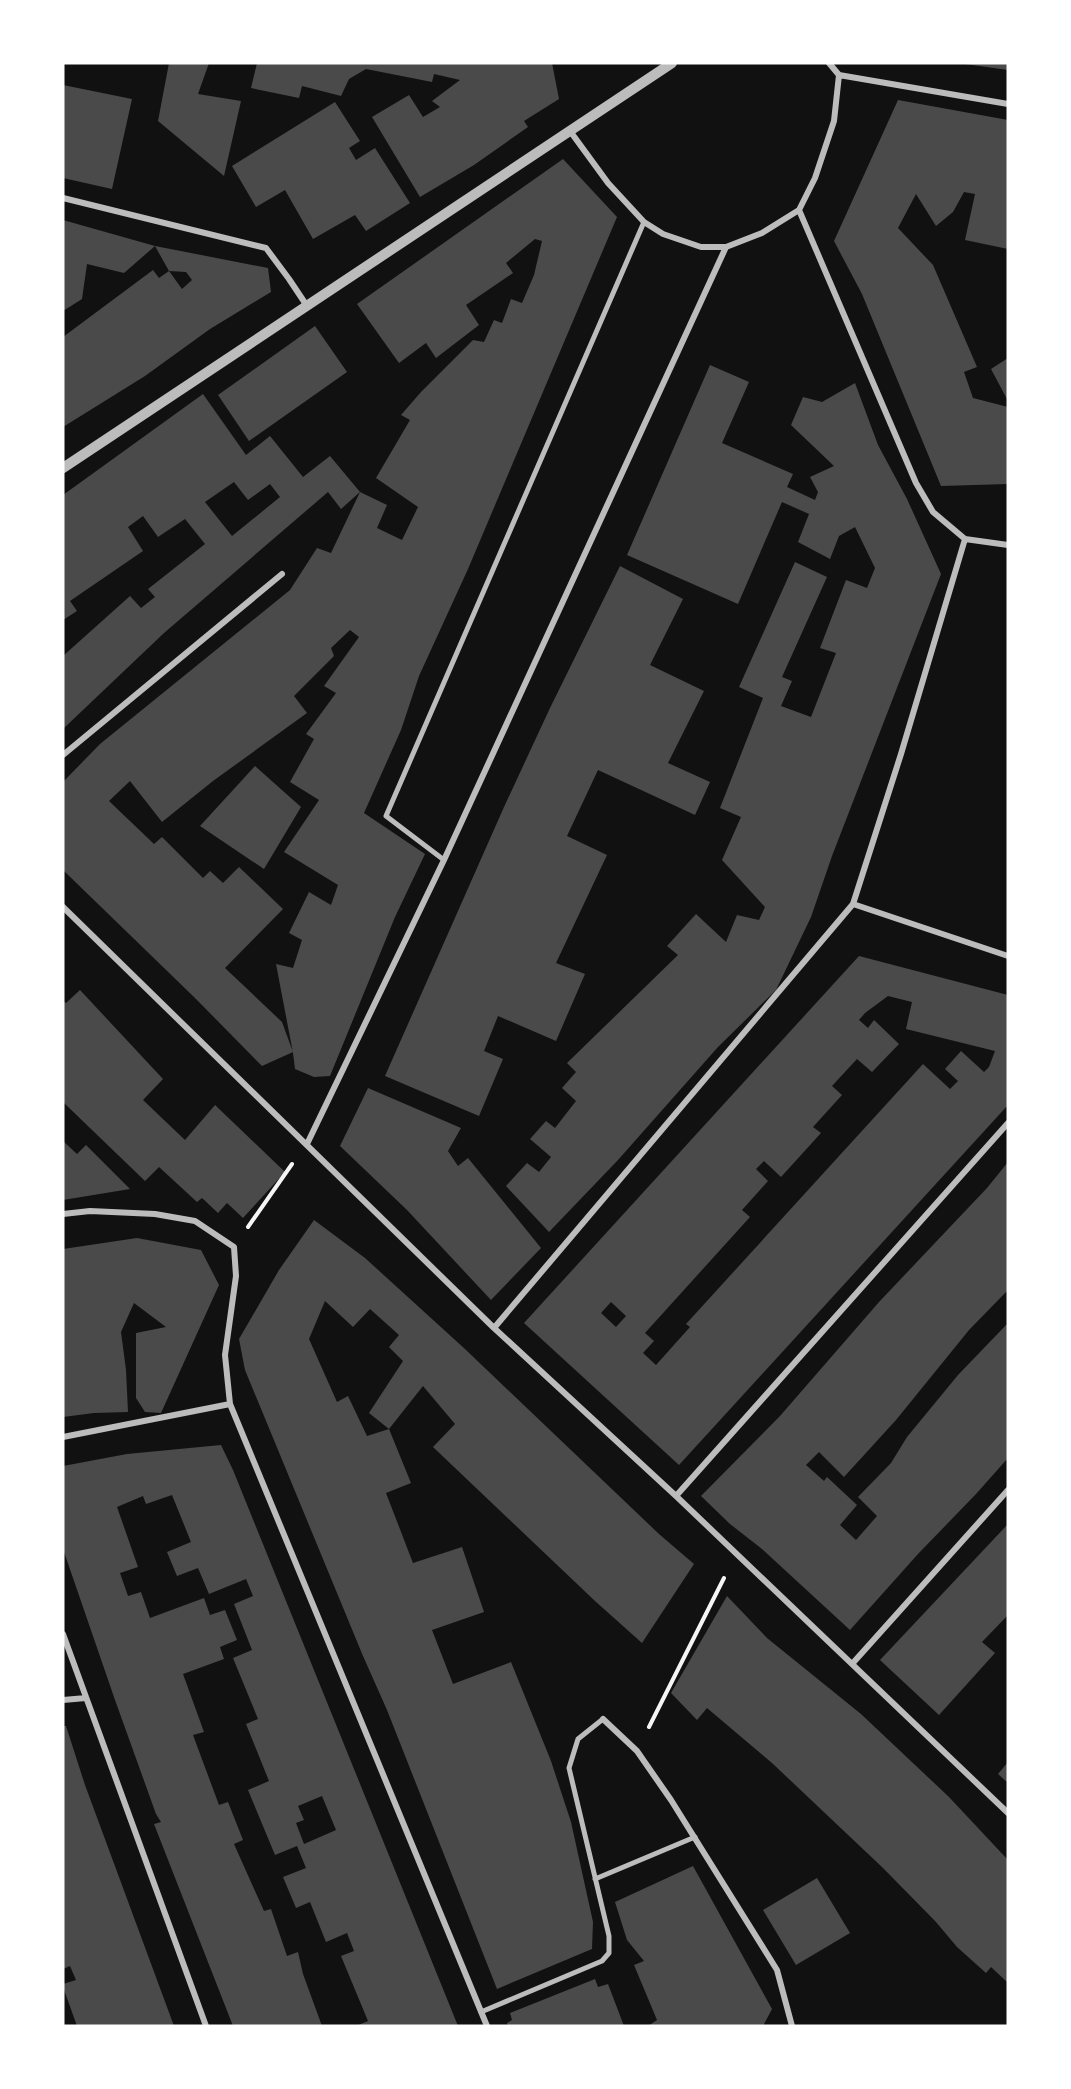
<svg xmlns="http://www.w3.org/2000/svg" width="1071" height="2089" font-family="'Sofia Sans Condensed',sans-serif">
  <rect width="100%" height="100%" fill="#111"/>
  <!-- building -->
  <path fill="#4a4a4a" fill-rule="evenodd" d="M 169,63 L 209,63 L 198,94 L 241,101 L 224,176 L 158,121 Z
    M 257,63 L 552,63 L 559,99 L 524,121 L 528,127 L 474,165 L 420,197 L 372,117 L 409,95 L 423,117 L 440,107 L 432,101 L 460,80 L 434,74 L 432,82 L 366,69 L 349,79 L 341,96 L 302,86 L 299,98 L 251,88 Z
    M 965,63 L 1008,63 L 1008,70 L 965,64 Z
    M 63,85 L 132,99 L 112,189 L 63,178 Z
    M 898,100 L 1008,120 L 1008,249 L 965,240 L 975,194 L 964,192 L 953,212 L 936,226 L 916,194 L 898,228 L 933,265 L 977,367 L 964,372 L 973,398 L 1008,407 L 1008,484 L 941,486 L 862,294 L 834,241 Z
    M 335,102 L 360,141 L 349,148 L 356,160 L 375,148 L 410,203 L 366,231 L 355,215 L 313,239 L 285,190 L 256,207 L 232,166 Z
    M 563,159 L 617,217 L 468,569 L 419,676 L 401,730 L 364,813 L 425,854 L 395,917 L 330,1076 L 314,1077 L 295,1069 L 293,1053 L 276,964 L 293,968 L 302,940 L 289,933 L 309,892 L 331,905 L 338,885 L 284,852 L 319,800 L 290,782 L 314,739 L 306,734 L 336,693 L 324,686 L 359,637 L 350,630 L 331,648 L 334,656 L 294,696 L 307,713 L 213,781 L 162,822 L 130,781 L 109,801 L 154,844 L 162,837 L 203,878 L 210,871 L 223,883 L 239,867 L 283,909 L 225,968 L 282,1022 L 293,1052 L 262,1066 L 196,999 L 63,870 L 63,782 L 100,744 L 290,590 L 317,548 L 331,553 L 360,492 L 341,509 L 328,492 L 164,633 L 63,729 L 63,656 L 130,596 L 141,608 L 155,597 L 148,589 L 205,544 L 185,519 L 158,537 L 143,516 L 128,527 L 143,551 L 70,601 L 77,611 L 63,620 L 63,495 L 203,394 L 246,455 L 270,436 L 303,477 L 330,456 L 360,492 L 387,505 L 377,528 L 402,540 L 418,507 L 376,478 L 410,420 L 401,415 L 421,392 L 473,340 L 484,342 L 494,320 L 502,323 L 511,299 L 522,303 L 534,275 L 542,241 L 535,239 L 506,263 L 513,273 L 466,305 L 479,325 L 436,358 L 426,343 L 399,363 L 357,304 ZM 234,482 L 248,500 L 270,484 L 280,497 L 232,536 L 205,502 Z
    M 63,220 L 155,246 L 124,273 L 87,264 L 82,299 L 63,311 Z
    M 155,246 L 268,268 L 271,292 L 210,329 L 145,376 L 63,427 L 63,337 L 153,270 L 159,278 L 169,271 ZM 169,271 L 186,272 L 192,280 L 182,289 Z
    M 315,326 L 347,372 L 249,441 L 218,395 Z
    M 1008,358 L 1008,401 L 991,369 Z
    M 710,365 L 749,382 L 722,443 L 793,474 L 787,487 L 815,500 L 818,492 L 810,477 L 834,466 L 791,425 L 803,397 L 822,402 L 855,383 L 878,445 L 907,499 L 941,574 L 832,856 L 811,917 L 776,990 L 718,1047 L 618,1160 L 549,1232 L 506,1186 L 527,1163 L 539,1172 L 551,1157 L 530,1139 L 546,1121 L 555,1128 L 576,1101 L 562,1088 L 576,1072 L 567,1063 L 678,955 L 667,946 L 696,914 L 726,942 L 737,915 L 759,920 L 765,907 L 722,860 L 741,817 L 720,808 L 763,698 L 739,687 L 795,562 L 827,577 L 782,677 L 792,681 L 781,706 L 811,717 L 836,653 L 820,648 L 846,580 L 867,588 L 875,568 L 855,527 L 839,536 L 830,559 L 798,542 L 809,514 L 782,502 L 738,604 L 627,555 Z
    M 620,566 L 683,599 L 650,665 L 704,691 L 668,763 L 710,782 L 695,815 L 598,770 L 567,836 L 607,855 L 556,963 L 585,974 L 556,1041 L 498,1016 L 484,1051 L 503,1059 L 479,1116 L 385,1076 L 504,807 L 550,708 Z
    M 255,766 L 301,807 L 264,869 L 200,826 Z
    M 859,956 L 1008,995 L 1008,1105 L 679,1465 L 524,1323 ZM 888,996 L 912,1002 L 906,1029 L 995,1051 L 989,1067 L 984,1072 L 961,1051 L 945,1069 L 958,1081 L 950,1089 L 923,1064 L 686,1324 L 690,1327 L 656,1365 L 643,1353 L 654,1341 L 645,1333 L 750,1217 L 742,1210 L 768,1181 L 756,1169 L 764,1161 L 781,1177 L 821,1133 L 813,1127 L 842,1095 L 832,1086 L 857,1059 L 872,1072 L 899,1044 L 874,1020 L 868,1028 L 859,1020 L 865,1013 ZM 611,1302 L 626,1316 L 616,1327 L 601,1313 Z
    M 80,990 L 163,1079 L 143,1100 L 185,1140 L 215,1105 L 285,1172 L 243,1218 L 227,1203 L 218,1213 L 202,1198 L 197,1202 L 159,1167 L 145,1181 L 63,1102 L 63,1001 L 66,1003 Z
    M 368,1088 L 461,1128 L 448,1151 L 458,1166 L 468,1158 L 541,1248 L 491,1300 L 407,1210 L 340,1146 Z
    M 63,1141 L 77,1154 L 86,1145 L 130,1189 L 63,1200 Z
    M 1008,1162 L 1008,1290 L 969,1330 L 896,1420 L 844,1477 L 819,1452 L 806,1465 L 824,1481 L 827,1477 L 857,1505 L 840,1525 L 856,1540 L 877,1516 L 858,1497 L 891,1463 L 907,1437 L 958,1375 L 1008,1323 L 1008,1458 L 976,1494 L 918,1554 L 850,1630 L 762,1549 L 730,1524 L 701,1496 L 780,1416 L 879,1302 L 987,1188 Z
    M 314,1220 L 365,1258 L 465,1349 L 659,1534 L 694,1564 L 642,1643 L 595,1601 L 433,1447 L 455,1424 L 423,1386 L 389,1429 L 411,1483 L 386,1493 L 413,1563 L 462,1547 L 484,1612 L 432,1630 L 453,1684 L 511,1662 L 551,1761 L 571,1822 L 593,1922 L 592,1949 L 497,1989 L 387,1710 L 363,1656 L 245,1370 L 239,1339 L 279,1270 ZM 325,1301 L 353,1327 L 370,1309 L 399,1335 L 389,1347 L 403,1361 L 369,1413 L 389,1429 L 367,1436 L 348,1396 L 337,1402 L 309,1339 Z
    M 137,1238 L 201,1250 L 219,1285 L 161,1413 L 145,1412 L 136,1398 L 136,1333 L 166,1327 L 134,1303 L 121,1332 L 126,1370 L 128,1412 L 94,1413 L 63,1417 L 63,1249 Z
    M 221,1445 L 233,1470 L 458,2026 L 356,2026 L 368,2021 L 341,1956 L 354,1951 L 347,1933 L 326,1942 L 310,1902 L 296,1908 L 283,1877 L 306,1868 L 297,1846 L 275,1855 L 248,1790 L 269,1781 L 246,1724 L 258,1719 L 233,1658 L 252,1650 L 234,1604 L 253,1596 L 246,1579 L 209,1594 L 198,1568 L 177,1576 L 167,1552 L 191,1542 L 172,1495 L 146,1504 L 143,1496 L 117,1507 L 138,1567 L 120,1573 L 128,1596 L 141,1592 L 150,1618 L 204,1598 L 210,1615 L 225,1610 L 237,1640 L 220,1647 L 224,1659 L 183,1674 L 204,1732 L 193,1735 L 219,1805 L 228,1802 L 243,1840 L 234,1844 L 264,1911 L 271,1909 L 287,1956 L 298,1952 L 303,1974 L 322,2026 L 233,2026 L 154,1824 L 161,1822 L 156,1814 L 115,1700 L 63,1549 L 63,1466 L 127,1454 ZM 322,1796 L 336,1830 L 304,1844 L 296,1823 L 304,1820 L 298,1806 Z
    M 1008,1524 L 1008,1615 L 982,1642 L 995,1653 L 939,1715 L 880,1660 Z
    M 727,1596 L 767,1638 L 861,1714 L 949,1797 L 1008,1860 L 1008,1983 L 991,1967 L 986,1973 L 957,1947 L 936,1922 L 883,1868 L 772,1763 L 707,1708 L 697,1720 L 671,1693 Z
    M 63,1726 L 66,1726 L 85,1785 L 174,2026 L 77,2026 L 63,1987 L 63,1984 L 76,1980 L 70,1966 L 63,1969 Z
    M 1008,1762 L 1008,1783 L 998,1774 Z
    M 693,1866 L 772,2009 L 763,2026 L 648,2026 L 657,2020 L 634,1965 L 644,1961 L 627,1940 L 615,1902 Z
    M 817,1878 L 850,1933 L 796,1965 L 763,1910 Z
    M 595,1979 L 598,1987 L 608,1984 L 624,2026 L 508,2026 L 507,2023 L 512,2020 L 510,2013 Z"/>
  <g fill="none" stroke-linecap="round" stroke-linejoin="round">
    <!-- path -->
    <path stroke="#f5f5f5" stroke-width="4" d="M 248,1227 L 292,1164
      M 649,1727 L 724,1578"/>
    <!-- pedestrian -->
    <path stroke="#bcbcbc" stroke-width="5" d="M 444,860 L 386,816 L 644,222
      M 595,1879 L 695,1837
      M 481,2012 L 602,1961 L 609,1953 L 609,1936 L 569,1768 L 578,1739 L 603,1719"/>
    <!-- minor -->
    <path stroke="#bcbcbc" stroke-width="6" d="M 829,63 L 839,75 L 1008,104
      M 570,131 L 608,183 L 644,222 L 663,234 L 701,247 L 726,247 L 762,233 L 799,210 L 815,178 L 834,121 L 839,75
      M 63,198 L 266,248 L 289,279 L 307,306
      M 799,210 L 916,483 L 933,512 L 965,539
      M 965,539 L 1008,545
      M 63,755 L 282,574
      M 853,904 L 1008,956
      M 63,907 L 494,1328 L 676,1496 L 1008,1813
      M 307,1144 L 444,860 L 726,247
      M 63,1214 L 90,1211 L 155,1214 L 195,1221 L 234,1247 L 236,1276 L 225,1355 L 230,1404 L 487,2026
      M 494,1328 L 853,904 L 901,754 L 965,539
      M 63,1437 L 230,1404
      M 676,1496 L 1008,1123
      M 63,1634 L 206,2026
      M 852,1664 L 1008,1490
      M 63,1700 L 86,1698
      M 603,1719 L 637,1751 L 671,1800 L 777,1970 L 792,2026"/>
    <!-- tertiary -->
    <path stroke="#bcbcbc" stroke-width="10" d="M 63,468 L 672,63"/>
  </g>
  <!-- border -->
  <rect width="1071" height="2089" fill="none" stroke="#ffffff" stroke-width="129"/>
</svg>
